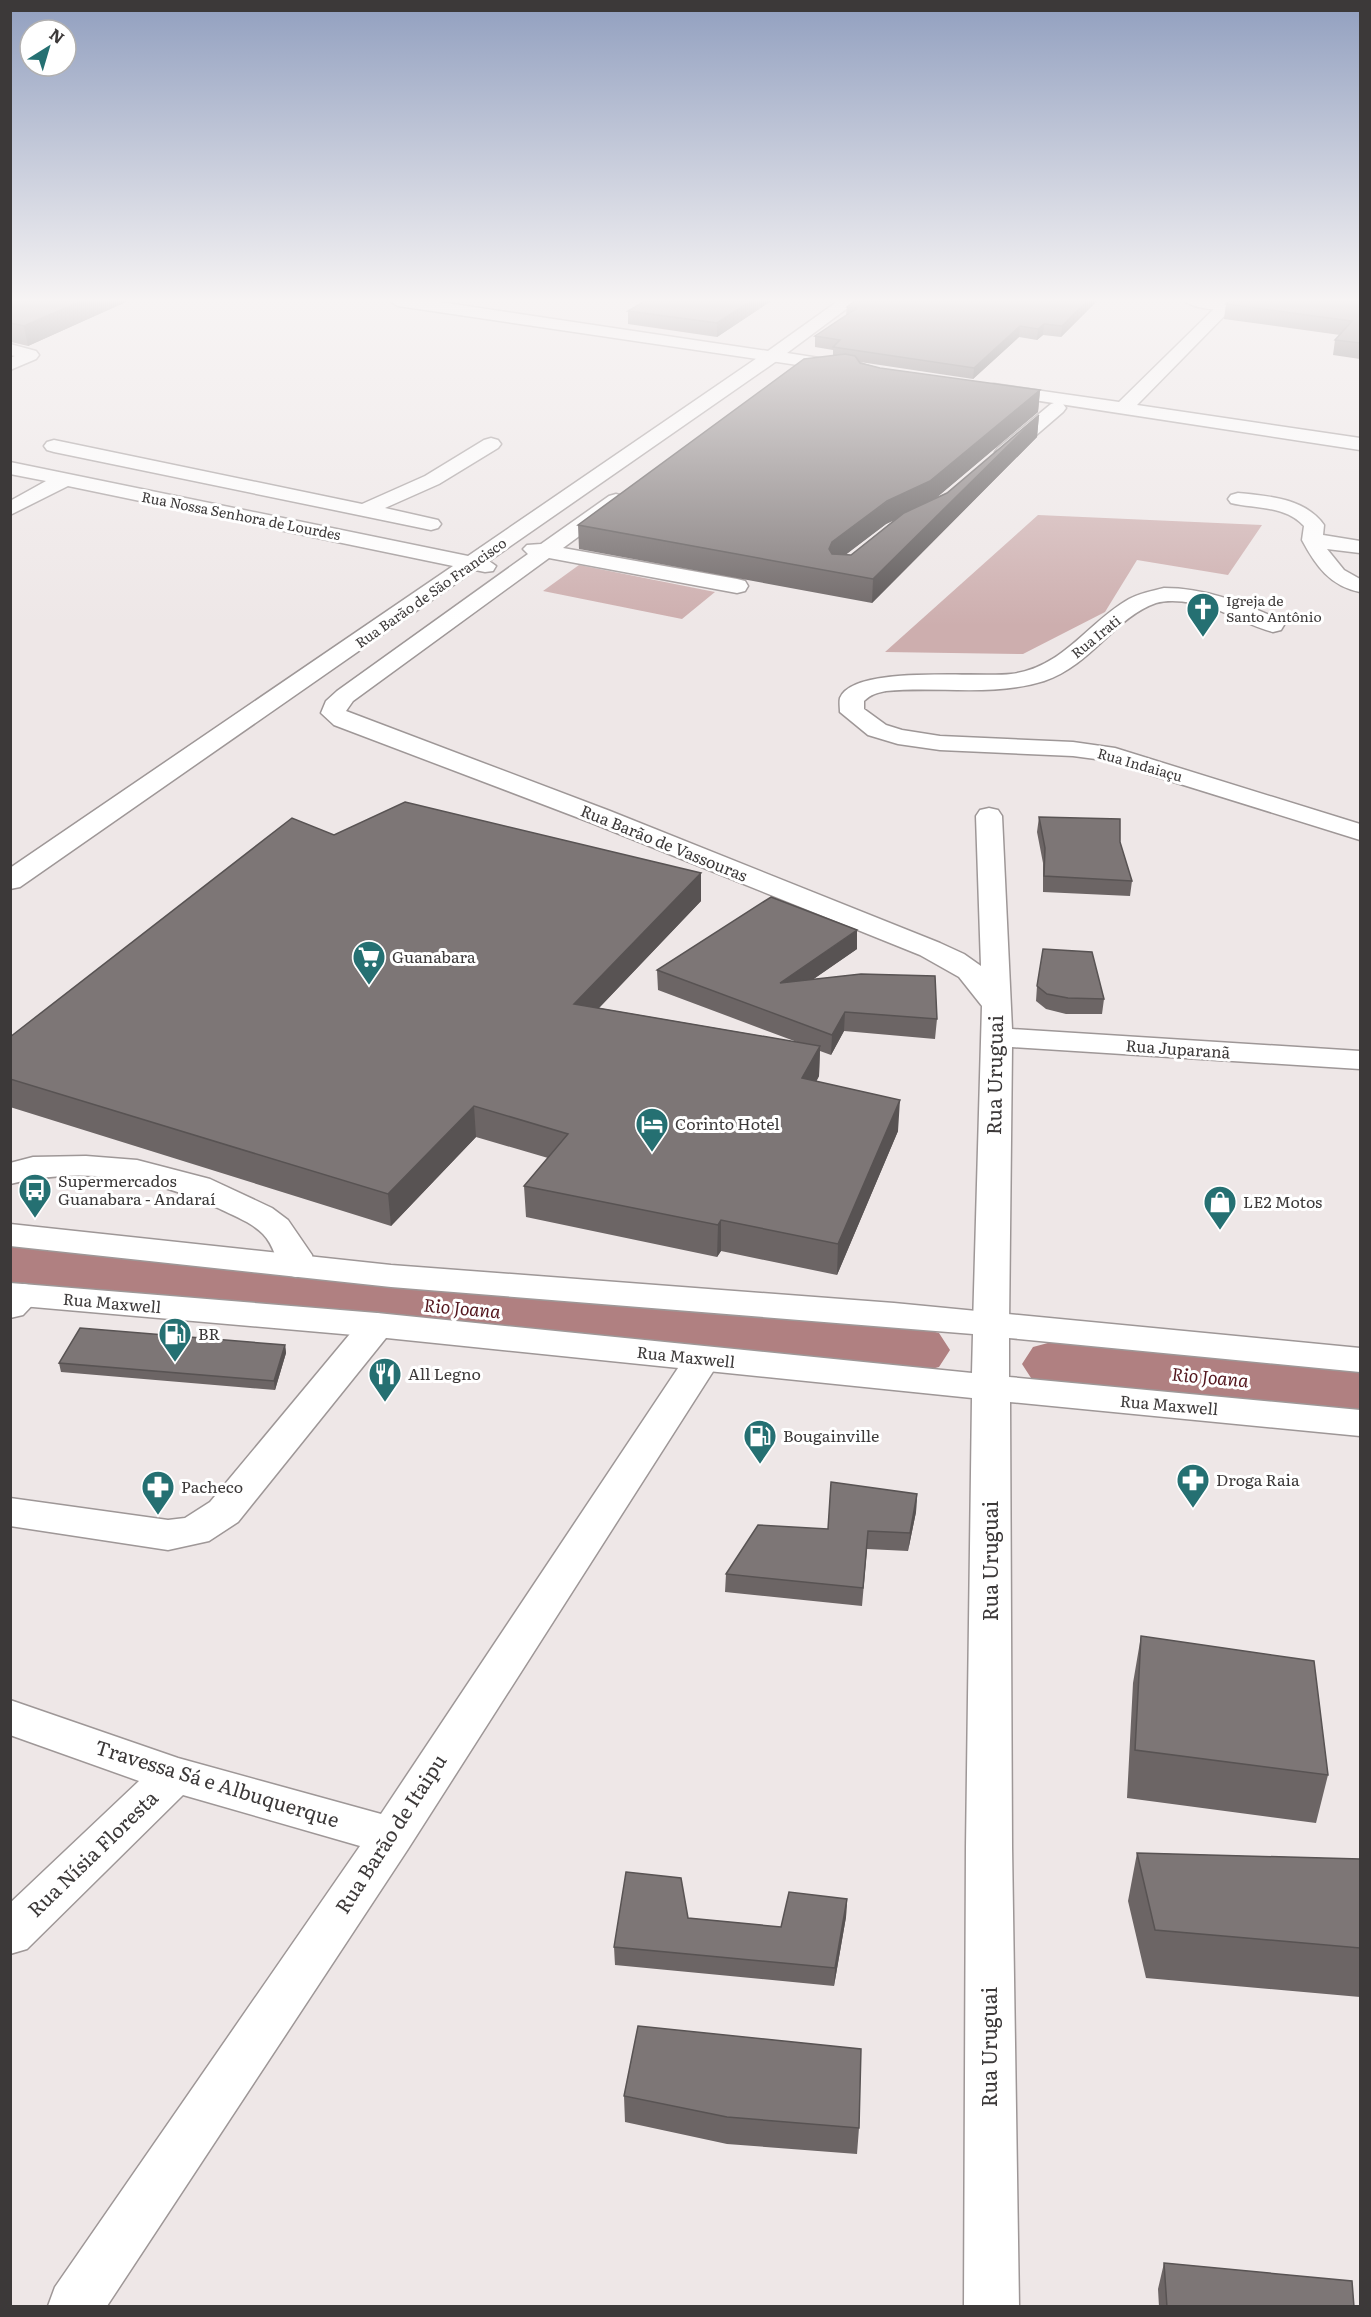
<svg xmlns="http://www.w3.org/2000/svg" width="1371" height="2317" font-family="Literata,serif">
  <rect width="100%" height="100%" fill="#eee7e7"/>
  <!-- green -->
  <path fill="#cdaeae" d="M 1038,515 L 1262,525 L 1228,575 L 1137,560 L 1105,612 L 1023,654 L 885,652 Z
    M 579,565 L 715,592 L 682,619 L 543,591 Z"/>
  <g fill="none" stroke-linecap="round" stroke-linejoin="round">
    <!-- river -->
    <path fill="#b08081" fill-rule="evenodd" d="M 10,1246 L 913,1326 L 939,1333 L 950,1350 L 939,1367 L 913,1374 L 10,1290 Z
      M 1059,1340 L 1360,1368 L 1360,1418 L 1059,1388 L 1033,1381 L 1022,1364 L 1033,1347 Z"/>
    <!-- minor casing -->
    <g stroke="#9e9797" stroke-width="3">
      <path id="minor" d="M 1185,301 L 1227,301 L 1235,306 C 1229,314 1192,308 1185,301 Z
        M 10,344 L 36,351 L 39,355 L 36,359 L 10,370 L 10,358 L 15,356 L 10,355 Z
        M 772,351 L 778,352 L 781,356 L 778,360 L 489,561 L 496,566 L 493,571 L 485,572 L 475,570 L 20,887 L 10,889 L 10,868 L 453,566 L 68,486 L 10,515 L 10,501 L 46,481 L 10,474 L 10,462 L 468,556 L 766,352 Z
        M 1057,402 L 1063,404 L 1066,408 L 1063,412 L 1012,456 L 998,456 L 995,452 L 998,448 L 1051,404 Z
        M 491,438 L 498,440 L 501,444 L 498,448 L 439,484 L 385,508 L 438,520 L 441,524 L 438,528 L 431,530 L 54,452 L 47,450 L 44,446 L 47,442 L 54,440 L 362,504 L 425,476 L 484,440 Z
        M 1238,493 C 1268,496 1305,498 1324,525 L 1323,535 L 1360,541 L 1360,553 L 1327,549 L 1344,570 L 1360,579 L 1360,592 C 1330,586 1316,566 1302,540 L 1304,526 C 1285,505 1255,509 1231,503 L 1228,499 L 1231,495 Z
        M 616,494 L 623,496 L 626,500 L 623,504 L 563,548 L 737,579 L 745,581 L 748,586 L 745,591 L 737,593 L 549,558 L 353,701 L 346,711 L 610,811 L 940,943 L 964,954 L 981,966 L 976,816 L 980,810 L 989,808 L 998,810 L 1002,816 L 1012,1029 L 1360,1051 L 1360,1069 L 1012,1047 L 1009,1326 L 1004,1334 L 991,1338 L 978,1334 L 973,1326 L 982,1006 L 959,977 L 920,955 L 592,823 L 334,725 L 321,713 L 326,701 L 337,691 L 528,554 L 523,549 L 527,545 L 541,544 L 609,496 Z
        M 1164,588 C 1206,588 1243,603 1281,620 L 1284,625 L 1281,630 L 1273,632 C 1245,625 1221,607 1192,603 C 1181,601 1167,600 1156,603 C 1115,617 1092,665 1044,681 C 993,697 939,686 886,691 C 877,693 871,694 864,701 L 864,709 L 886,725 L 902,730 L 940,736 L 1073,742 L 1115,748 L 1360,824 L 1360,840 L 1103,760 L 1073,756 L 940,750 L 898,744 L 868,735 L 840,712 C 840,708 839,702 840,698 C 853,664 979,678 1011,674 C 1063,668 1088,622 1129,599 C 1140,593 1152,591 1164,588 Z
        M 86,1156 L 137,1160 L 210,1179 L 272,1208 L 288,1220 L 312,1255 L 314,1266 L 308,1274 L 296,1277 L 284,1274 C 275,1261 275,1246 263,1234 C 251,1222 234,1216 220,1209 C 154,1178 82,1166 10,1184 L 10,1163 L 33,1157 Z
        M 24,1284 L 37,1287 L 42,1295 L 23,1315 L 10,1318 L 10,1288 Z
        M 377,1313 L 390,1317 L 395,1325 L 390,1333 L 238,1522 L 209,1541 L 168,1550 L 10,1526 L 10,1498 L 168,1520 L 185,1518 L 210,1502 L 364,1317 Z
        M 703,1347 L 716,1350 L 721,1359 L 408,1849 L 107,2306 L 48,2306 L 55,2287 L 360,1846 L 183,1795 L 27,1949 L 10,1954 L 10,1903 L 139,1781 L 10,1735 L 10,1700 L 178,1758 L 381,1814 L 690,1350 Z"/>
    </g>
    <!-- major casing -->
    <g stroke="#9e9797" stroke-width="3">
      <path id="major" d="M 390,301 L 433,301 L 768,351 L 838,301 L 857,301 L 787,353 L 845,362 L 851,363 L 854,367 L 851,371 L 845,372 L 398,306 Z
        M 1222,301 L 1239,301 L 1137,405 L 1360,438 L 1360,450 L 994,394 L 988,393 L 985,389 L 988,385 L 994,384 L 1119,402 Z
        M 10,1224 L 391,1265 L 894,1303 L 1360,1348 L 1360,1372 L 1009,1338 L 1009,1377 L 1360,1410 L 1360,1436 L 1010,1402 L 1012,1847 L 1019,2306 L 964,2306 L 966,1847 L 972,1398 L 377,1337 L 10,1305 L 10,1283 L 377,1313 L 972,1373 L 973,1334 L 391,1287 L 10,1246 Z"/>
    </g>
    <!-- minor -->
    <use href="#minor" fill="#fff" fill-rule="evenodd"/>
    <!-- major -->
    <use href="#major" fill="#fff" fill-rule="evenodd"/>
  </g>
  <!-- wall -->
  <path fill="#6c6565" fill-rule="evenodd" d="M 10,301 L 128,301 L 28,346 L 11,342 Z
    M 645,301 L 771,301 L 717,337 L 628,324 L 628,311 Z
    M 855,301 L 1097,301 L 1061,337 L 1043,335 L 1037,340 L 1019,337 L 973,379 L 860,362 L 880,368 L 1040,390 L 1038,412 L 937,497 L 947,493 L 1039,415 L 1037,437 L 872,603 L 579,549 L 578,525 L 833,356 L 833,350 L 815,347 L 815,336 L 846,315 L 847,307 ZM 894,520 L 851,555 L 846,554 L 886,524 Z
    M 1360,301 L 1360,359 L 1333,355 L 1335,340 L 1340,335 L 1224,319 L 1226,304 Z
    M 1039,817 L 1120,842 L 1132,881 L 1130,896 L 1043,892 L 1043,863 L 1037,832 Z
    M 334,835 L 701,873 L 701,901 L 599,1008 L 797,1042 L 658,990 L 657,970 L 857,949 L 812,980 L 937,1019 L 935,1039 L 844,1031 L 831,1055 L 820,1051 L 819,1076 L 816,1082 L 898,1131 L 837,1275 L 721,1251 L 717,1257 L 526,1217 L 524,1186 L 548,1158 L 476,1137 L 391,1226 L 10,1107 L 10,1037 Z
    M 1037,986 L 1104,999 L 1102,1014 L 1066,1014 L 1046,1009 L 1036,1001 Z
    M 285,1345 L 286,1353 L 275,1390 L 61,1372 L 59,1363 Z
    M 917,1494 L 916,1512 L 908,1551 L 867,1549 L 862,1606 L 725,1592 L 726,1574 L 828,1529 Z
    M 1141,1636 L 1328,1775 L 1316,1823 L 1127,1798 L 1133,1683 Z
    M 1137,1853 L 1360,1859 L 1360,1997 L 1146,1978 L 1128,1901 Z
    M 847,1899 L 846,1917 L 834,1986 L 615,1965 L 614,1947 L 688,1918 L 781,1927 Z
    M 624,2096 L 859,2128 L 857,2154 L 727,2144 L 625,2122 Z
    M 1164,2263 L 1354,2307 L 1159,2307 L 1158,2289 Z"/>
  <!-- shaded-wall -->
  <path fill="#585353" d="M 81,301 L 128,301 L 28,346 L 24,326 Z
    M 751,301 L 771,301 L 717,337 L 717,323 Z
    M 1087,301 L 1097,301 L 1061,337 L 1062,326 Z
    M 1044,324 L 1043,335 L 1037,340 L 1038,329 Z
    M 1020,326 L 1019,337 L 973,379 L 974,368 Z
    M 1040,390 L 1038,412 L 929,504 L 886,524 L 831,566 L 829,549 L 832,542 Z
    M 1039,415 L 1037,437 L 872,603 L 873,579 Z
    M 701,873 L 701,901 L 575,1033 L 574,1004 Z
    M 857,930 L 857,949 L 779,1003 L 780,983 Z
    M 845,1012 L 844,1031 L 831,1055 L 832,1035 Z
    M 820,1046 L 819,1076 L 801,1109 L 802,1078 Z
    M 900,1100 L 898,1131 L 837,1275 L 838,1244 Z
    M 474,1106 L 476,1137 L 391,1226 L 388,1194 Z
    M 721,1220 L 721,1251 L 717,1257 L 718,1225 Z
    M 285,1345 L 286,1353 L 275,1390 L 274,1381 Z
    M 917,1494 L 916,1512 L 908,1551 L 910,1533 Z
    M 847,1899 L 846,1917 L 834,1986 L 835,1968 Z"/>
  <!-- building -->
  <path fill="#7d7676" stroke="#585353" stroke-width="1.5" d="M 10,301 L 81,301 L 24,326 L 10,323 Z
    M 645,301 L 751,301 L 717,323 L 628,311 Z
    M 855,301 L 1087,301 L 1062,326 L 1044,324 L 1038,329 L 1020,326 L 974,368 L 833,347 L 840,340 L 815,336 L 857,308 L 847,307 Z
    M 1229,301 L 1360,301 L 1360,343 L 1335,340 L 1352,321 L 1226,304 Z
    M 845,354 L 855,356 L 860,363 L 880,368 L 1040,390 L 930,481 L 887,501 L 832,542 L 829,549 L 832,554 L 851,555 L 904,513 L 947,493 L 1039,415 L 873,579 L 578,525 L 804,359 Z
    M 405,802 L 701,873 L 574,1004 L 820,1046 L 802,1078 L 900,1100 L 838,1244 L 721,1220 L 718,1225 L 524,1186 L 568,1134 L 474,1106 L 388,1194 L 10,1079 L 10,1037 L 292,818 L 334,835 Z
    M 1039,817 L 1120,819 L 1120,842 L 1132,881 L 1044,876 L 1045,848 Z
    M 771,897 L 857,930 L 780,983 L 861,974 L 935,976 L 937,1019 L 845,1012 L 832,1035 L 657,970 Z
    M 1043,949 L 1092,952 L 1104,999 L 1068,998 L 1047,994 L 1037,986 Z
    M 80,1328 L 285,1345 L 274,1381 L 59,1363 Z
    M 831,1482 L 917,1494 L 910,1533 L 868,1531 L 863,1588 L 726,1574 L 758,1525 L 828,1529 Z
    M 1141,1636 L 1314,1661 L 1328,1775 L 1135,1750 Z
    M 1137,1853 L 1360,1859 L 1360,1948 L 1155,1930 Z
    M 626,1872 L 681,1878 L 688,1918 L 781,1927 L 789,1892 L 847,1899 L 835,1968 L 614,1947 Z
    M 638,2026 L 861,2049 L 859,2128 L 727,2117 L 624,2096 Z
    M 1164,2263 L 1352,2281 L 1354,2307 L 1167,2307 Z"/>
  <!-- sky -->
  <linearGradient id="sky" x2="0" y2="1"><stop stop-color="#919fbf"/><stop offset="0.48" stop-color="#f7f4f4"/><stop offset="1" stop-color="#f7f4f4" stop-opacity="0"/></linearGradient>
  <rect width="1371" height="626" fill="url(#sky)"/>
  <!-- icons -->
  <defs>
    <g id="church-pin" transform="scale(1.725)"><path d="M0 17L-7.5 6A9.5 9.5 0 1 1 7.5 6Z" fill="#257072" stroke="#fff"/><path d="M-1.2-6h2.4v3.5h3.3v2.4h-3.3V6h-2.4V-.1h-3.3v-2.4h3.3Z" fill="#fff"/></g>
    <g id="supermarket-pin" transform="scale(1.725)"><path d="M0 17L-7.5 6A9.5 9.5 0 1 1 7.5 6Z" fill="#257072" stroke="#fff"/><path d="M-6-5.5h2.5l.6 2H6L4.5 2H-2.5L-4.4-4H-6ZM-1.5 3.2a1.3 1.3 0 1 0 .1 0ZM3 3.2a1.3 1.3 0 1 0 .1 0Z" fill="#fff"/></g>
    <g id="hotel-pin" transform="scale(1.725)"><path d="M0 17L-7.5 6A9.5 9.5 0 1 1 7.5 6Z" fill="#257072" stroke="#fff"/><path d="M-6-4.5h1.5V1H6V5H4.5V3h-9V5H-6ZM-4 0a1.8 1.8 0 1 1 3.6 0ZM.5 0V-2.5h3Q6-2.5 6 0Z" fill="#fff"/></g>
    <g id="bus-pin" transform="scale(1.725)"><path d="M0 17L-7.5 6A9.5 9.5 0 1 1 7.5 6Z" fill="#257072" stroke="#fff"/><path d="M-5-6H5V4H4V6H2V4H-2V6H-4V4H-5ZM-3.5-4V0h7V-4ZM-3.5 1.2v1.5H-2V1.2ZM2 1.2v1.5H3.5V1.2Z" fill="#fff"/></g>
    <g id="shop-pin" transform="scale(1.725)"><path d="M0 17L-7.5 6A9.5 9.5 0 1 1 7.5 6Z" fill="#257072" stroke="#fff"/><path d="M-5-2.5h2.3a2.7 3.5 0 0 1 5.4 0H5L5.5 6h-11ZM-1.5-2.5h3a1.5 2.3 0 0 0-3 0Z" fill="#fff"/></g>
    <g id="fuel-pin" transform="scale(1.725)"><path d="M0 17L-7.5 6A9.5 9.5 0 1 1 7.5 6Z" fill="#257072" stroke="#fff"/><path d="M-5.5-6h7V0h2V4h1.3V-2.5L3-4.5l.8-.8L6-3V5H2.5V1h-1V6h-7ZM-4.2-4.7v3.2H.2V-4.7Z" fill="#fff"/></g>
    <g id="restaurant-pin" transform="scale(1.725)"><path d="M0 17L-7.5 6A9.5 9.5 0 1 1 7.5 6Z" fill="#257072" stroke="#fff"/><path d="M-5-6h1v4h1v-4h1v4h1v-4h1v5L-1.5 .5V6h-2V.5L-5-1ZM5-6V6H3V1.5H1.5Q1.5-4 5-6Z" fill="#fff"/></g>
    <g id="pharmacy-pin" transform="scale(1.725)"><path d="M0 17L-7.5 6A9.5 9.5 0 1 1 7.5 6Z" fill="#257072" stroke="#fff"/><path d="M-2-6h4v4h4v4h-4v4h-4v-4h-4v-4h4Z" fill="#fff"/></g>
  </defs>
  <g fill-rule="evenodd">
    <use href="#church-pin" x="1203" y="609"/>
    <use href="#supermarket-pin" x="369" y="957"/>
    <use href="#hotel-pin" x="652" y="1124"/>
    <use href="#bus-pin" x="35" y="1190"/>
    <use href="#shop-pin" x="1220" y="1202"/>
    <use href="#fuel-pin" x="175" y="1334"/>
    <use href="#restaurant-pin" x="385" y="1374"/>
    <use href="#fuel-pin" x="760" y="1436"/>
    <use href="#pharmacy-pin" x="1193" y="1480"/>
    <use href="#pharmacy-pin" x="158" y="1487"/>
  </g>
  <g text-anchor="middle" stroke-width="6" stroke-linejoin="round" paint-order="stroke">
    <!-- far-street labels -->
    <g font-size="14" fill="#3c3939" stroke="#fff">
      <text transform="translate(241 516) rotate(11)" y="5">Rua Nossa Senhora de Lourdes</text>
      <text transform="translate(431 593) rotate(-35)" y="5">Rua Barão de São Francisco</text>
      <text transform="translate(1096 637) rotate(-39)" y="5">Rua Irati</text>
      <text transform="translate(1140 765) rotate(16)" y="5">Rua Indaiaçu</text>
    </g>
    <!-- far-poi labels -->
    <g font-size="14" fill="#3c3939" stroke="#fff" text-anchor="start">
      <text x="1226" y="606">Igreja de<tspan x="1226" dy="16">Santo Antônio</tspan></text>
    </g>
    <!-- street labels -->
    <g font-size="16" fill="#3c3939" stroke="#fff">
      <text transform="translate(664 843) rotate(22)" y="6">Rua Barão de Vassouras</text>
      <text transform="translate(1178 1049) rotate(4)" y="6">Rua Juparanã</text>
      <text transform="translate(112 1303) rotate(5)" y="6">Rua Maxwell</text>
      <text transform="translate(686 1357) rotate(6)" y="6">Rua Maxwell</text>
      <text transform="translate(1169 1405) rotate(5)" y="6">Rua Maxwell</text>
    </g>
    <!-- poi labels -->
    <g font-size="16" fill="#3c3939" stroke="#fff" text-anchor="start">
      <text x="392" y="963">Guanabara</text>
      <text x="675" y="1130">Corinto Hotel</text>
      <text x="58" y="1187">Supermercados<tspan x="58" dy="18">Guanabara - Andaraí</tspan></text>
      <text x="1243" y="1208">LE2 Motos</text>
      <text x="198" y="1340">BR</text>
      <text x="408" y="1380">All Legno</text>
      <text x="783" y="1442">Bougainville</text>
      <text x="1216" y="1486">Droga Raia</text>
      <text x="181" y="1493">Pacheco</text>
    </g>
    <!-- water labels -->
    <g font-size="18" font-style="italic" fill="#53161d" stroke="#fff">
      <text transform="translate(462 1309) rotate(5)" y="6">Rio Joana</text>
      <text transform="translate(1210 1378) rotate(5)" y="6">Rio Joana</text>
    </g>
    <!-- near-street labels -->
    <g font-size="20" fill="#3c3939" stroke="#fff">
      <text transform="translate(995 1075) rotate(-89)" y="7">Rua Uruguai</text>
      <text transform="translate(991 1561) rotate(-90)" y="7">Rua Uruguai</text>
      <text transform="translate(217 1784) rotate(17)" y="7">Travessa Sá e Albuquerque</text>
      <text transform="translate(391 1834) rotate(-57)" y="7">Rua Barão de Itaipu</text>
      <text transform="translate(93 1854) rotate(-44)" y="7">Rua Nísia Floresta</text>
      <text transform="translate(990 2047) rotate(-90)" y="7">Rua Uruguai</text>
    </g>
  </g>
  <!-- border -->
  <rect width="1371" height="2317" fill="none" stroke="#3c3939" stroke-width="24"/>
  <!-- north arrow -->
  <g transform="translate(48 48) rotate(37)"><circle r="28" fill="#ffffff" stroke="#b1b0b0" stroke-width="1.5"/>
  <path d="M0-4.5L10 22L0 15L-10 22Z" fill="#257072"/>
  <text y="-9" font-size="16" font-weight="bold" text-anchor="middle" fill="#3c3939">N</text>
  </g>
</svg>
